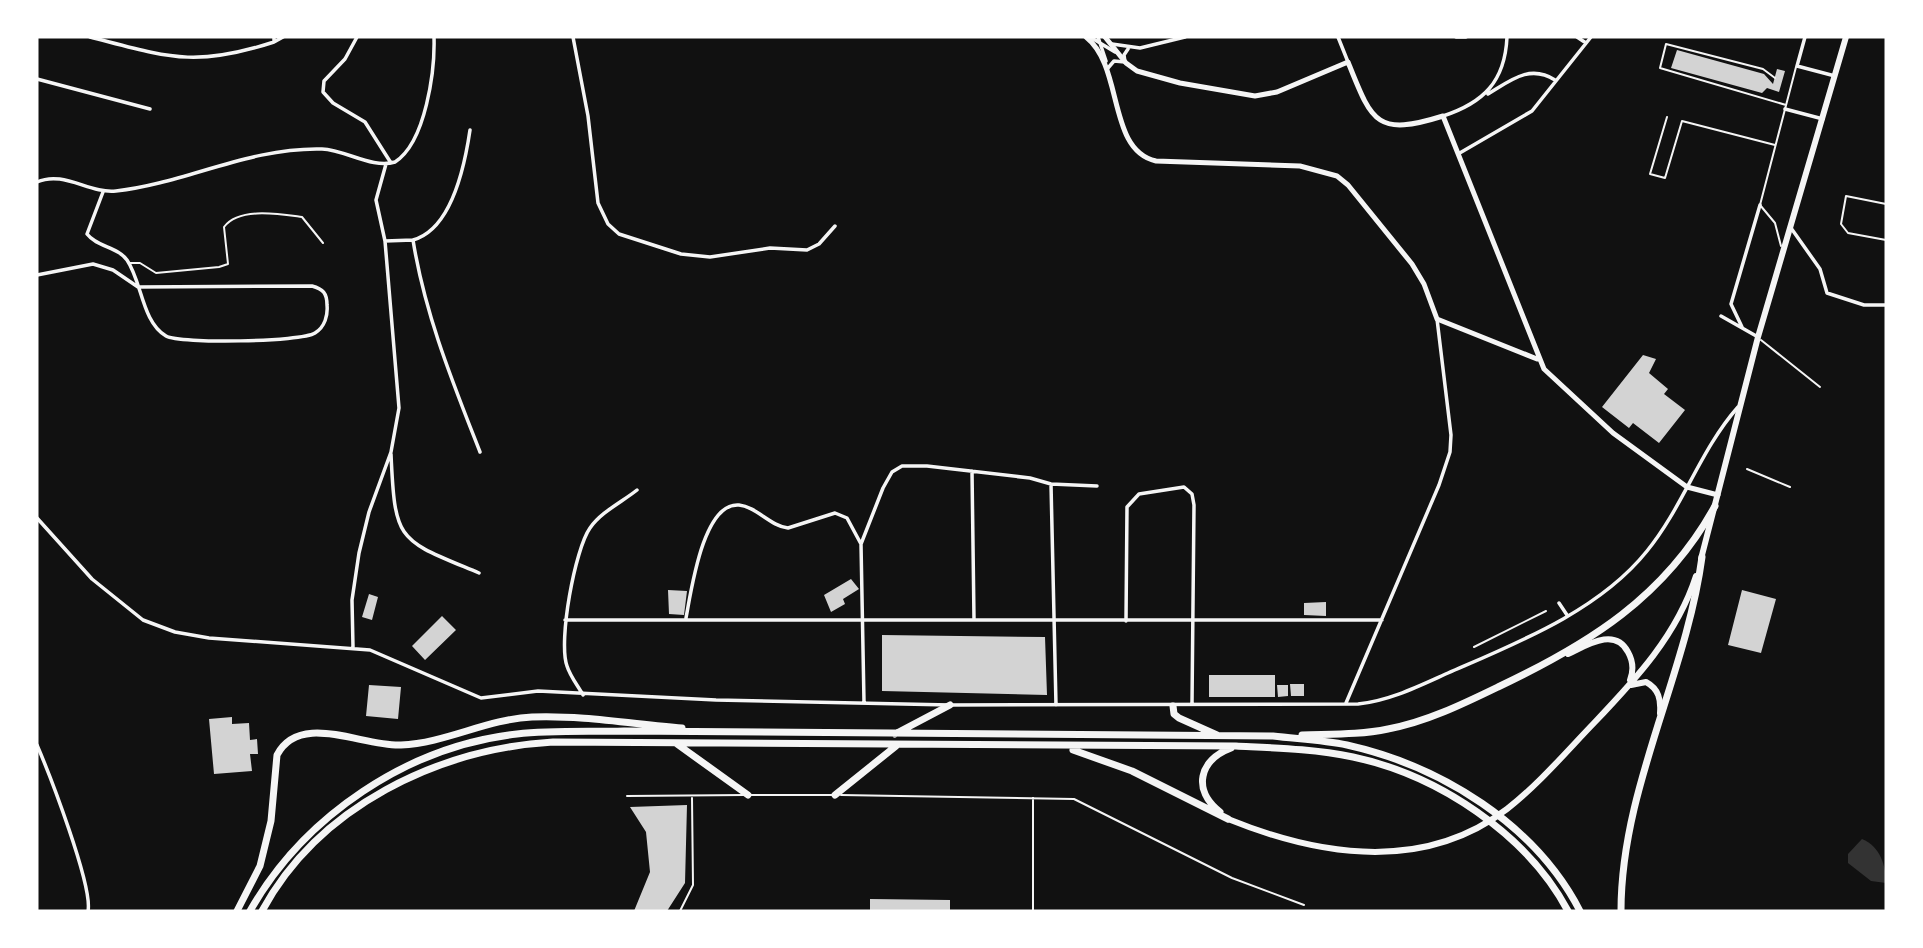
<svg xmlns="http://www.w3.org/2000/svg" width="1923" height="948" font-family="Cabin,sans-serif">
  <rect width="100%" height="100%" fill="#111"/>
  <!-- water -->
  <path fill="#333" d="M 1862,839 C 1880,846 1886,866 1886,883 L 1871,881 L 1848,863 L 1848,854 Z"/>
  <!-- building -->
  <path fill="#d3d3d3" d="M 1677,50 L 1764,74 L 1773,84 L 1777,69 L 1785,71 L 1779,92 L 1767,88 L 1762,93 L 1671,68 Z
    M 1643,355 L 1656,359 L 1649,373 L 1668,389 L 1664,394 L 1685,410 L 1659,443 L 1633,423 L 1629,428 L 1602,407 Z
    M 851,579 L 859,589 L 843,599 L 845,604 L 831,612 L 824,595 Z
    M 668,590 L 687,591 L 684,615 L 669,614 Z
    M 1742,590 L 1776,599 L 1761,653 L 1728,645 Z
    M 369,594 L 378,597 L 372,620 L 362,617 Z
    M 1326,602 L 1326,616 L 1304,615 L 1304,603 Z
    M 442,616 L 456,630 L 425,660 L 412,646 Z
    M 882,635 L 1045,637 L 1047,695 L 882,691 Z
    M 1209,675 L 1275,675 L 1275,697 L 1209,697 Z
    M 1290,684 L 1304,684 L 1304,696 L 1291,696 Z
    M 369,685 L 401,687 L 398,719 L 366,716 Z
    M 1277,685 L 1288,685 L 1288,696 L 1278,697 Z
    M 232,717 L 232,724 L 249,723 L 250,740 L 257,739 L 258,754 L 250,754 L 252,771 L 214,774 L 209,719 Z
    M 687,805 L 685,883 L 667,911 L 634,911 L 650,872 L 646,832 L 630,807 Z
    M 870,899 L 950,900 L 950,911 L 870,911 Z"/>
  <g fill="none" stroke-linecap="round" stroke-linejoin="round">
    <!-- service -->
    <path stroke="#f5f5f5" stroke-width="2" d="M 1775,78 L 1763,69 L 1666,44 L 1660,68 L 1786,105
      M 1667,117 L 1650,174 L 1665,178 L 1682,121 L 1775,145
      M 1886,204 L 1846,196 L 1841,224 L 1848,233 L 1886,240
      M 1781,246 L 1775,223 L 1760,205 L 1796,67
      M 130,263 L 140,263 L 156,273 L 219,267 L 228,264 L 224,227 C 239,207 279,214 302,217 L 323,243
      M 1761,340 L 1820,387
      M 1747,469 L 1790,487
      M 1474,647 L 1546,611
      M 750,795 L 832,795
      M 841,795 L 1074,799 L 1232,878 L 1304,905
      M 627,796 L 745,795
      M 1033,798 L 1033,911
      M 680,911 L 693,885 L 692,798"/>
    <!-- minor -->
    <path stroke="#f5f5f5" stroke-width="3.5" d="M 90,37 C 168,57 194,68 274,42 L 274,37
      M 357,37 L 345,59 L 324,81 L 323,92 L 333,103 L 365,122 L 391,163
      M 573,37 L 588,116 L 598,203 L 608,224 L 619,234 L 681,254 L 710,257 L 770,248 L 807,250 L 819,244 L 835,226
      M 1090,37 L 1115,52
      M 1098,37 L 1106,61
      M 1338,37 L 1348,62
      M 1456,37 L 1466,37
      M 1577,37 L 1586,43
      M 1805,37 L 1797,66 L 1835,76
      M 274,42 L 283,37
      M 1112,44 L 1140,48 L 1185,37
      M 1108,68 L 1114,61 L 1125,62 L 1124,55 L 1128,49
      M 37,79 L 150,109
      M 1488,94 C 1511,80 1530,64 1555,80
      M 1785,109 L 1823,119
      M 1443,116 C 1483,103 1505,82 1507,37
      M 1458,154 L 1532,111 L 1591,37
      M 37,182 C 64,170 89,194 116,191 C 186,183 250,147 322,149 C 346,150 372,169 395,162 C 426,142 435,70 434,37
      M 1791,228 L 1820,269 L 1827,293 L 1864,305 L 1886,305
      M 413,240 C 452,229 465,164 470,130
      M 385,241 L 413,240 C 425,315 453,383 480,452
      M 37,275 L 93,264 L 113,270 L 138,287 L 312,286 C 323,289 327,293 327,305 C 328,315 325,327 315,333 C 301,342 180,344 166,336 C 142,322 142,282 127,260 C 118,247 97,247 87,234 L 103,192
      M 1721,316 L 1758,337
      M 1742,327 L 1731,304 L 1760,205
      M 391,454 C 395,544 398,539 479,573
      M 972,471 L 974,619
      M 1051,484 L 1056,705
      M 37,518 L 92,579 L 143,620 L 175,632 L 209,638 L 370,650 L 481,698 L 538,691 L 716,700 L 950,705 L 1358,704 C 1389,701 1419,686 1448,673 C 1517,643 1599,611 1647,551 C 1683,507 1700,450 1738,407
      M 1559,603 L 1567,615
      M 686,618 C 691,592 703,502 739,505 C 757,507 770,526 788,528 L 835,513 L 847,518 L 861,544
      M 565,620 L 1382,620
      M 1126,621 L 1127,507 L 1139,494 L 1184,487 L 1192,494 L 1194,505 L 1192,704
      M 353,647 L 352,600 L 359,553 L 369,512 L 391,452 L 399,408 L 385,241 L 376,200 L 386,164
      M 583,695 C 578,686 570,676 567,666 C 558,641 575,549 590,528 C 601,512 622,502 637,490
      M 864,702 L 861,544 L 883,488 L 892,472 L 902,466 L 927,466 L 1030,478 L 1051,484 L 1097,486
      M 1346,703 L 1439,485 L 1450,452 L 1451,435 L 1437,319
      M 37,745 C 49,773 93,886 88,911"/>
    <!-- tertiary -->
    <path stroke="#f5f5f5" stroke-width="5" d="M 1086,37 C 1124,67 1107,150 1156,161 L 1300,166 L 1337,176 L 1348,185 L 1412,264 L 1424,284 L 1437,319 L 1537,359
      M 1105,37 L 1126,63 L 1137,71 L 1180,83 L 1255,96 L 1277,92 L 1348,62 C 1372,122 1376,137 1443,116 L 1544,369 L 1613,433 L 1687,487 L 1718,495"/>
    <!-- primary -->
    <path stroke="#f5f5f5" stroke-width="6" d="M 1701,559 L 1758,337 L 1846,37
      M 1568,654 C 1587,645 1615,627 1628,652 C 1633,661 1634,670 1630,680
      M 1631,685 L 1646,682 C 1659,689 1661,700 1660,713
      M 1228,819 C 1319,856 1423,873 1507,809 C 1539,784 1566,752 1594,723 C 1636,679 1677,635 1696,576"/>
    <!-- motorway -->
    <path stroke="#f5f5f5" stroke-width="7" d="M 1173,706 L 1174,714 L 1179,718 L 1217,735
      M 895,734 L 950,705
      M 1302,735 C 1331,734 1360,735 1388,729 C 1426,722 1463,704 1498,687 C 1589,644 1665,597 1715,506
      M 677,744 L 748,795
      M 1073,750 L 1132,771 L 1228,819
      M 835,795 L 896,746
      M 1220,812 C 1192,790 1199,760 1231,748
      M 237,911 L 260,866 L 271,821 L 277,755 C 300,711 363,747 401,745 C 446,743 487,719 532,717 C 581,715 633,724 682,728
      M 250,911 C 304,816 408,746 517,734 C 552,730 589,732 624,731 L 1273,736 C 1298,739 1323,740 1347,745 C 1441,766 1535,824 1580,911
      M 262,911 C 319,806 438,749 553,742 L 1236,746 C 1275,748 1314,749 1353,757 C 1438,775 1527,834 1568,911
      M 1621,911 C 1621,789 1686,676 1702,557"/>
  </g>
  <!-- border -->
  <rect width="1923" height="948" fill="none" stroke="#ffffff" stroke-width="77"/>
</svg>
